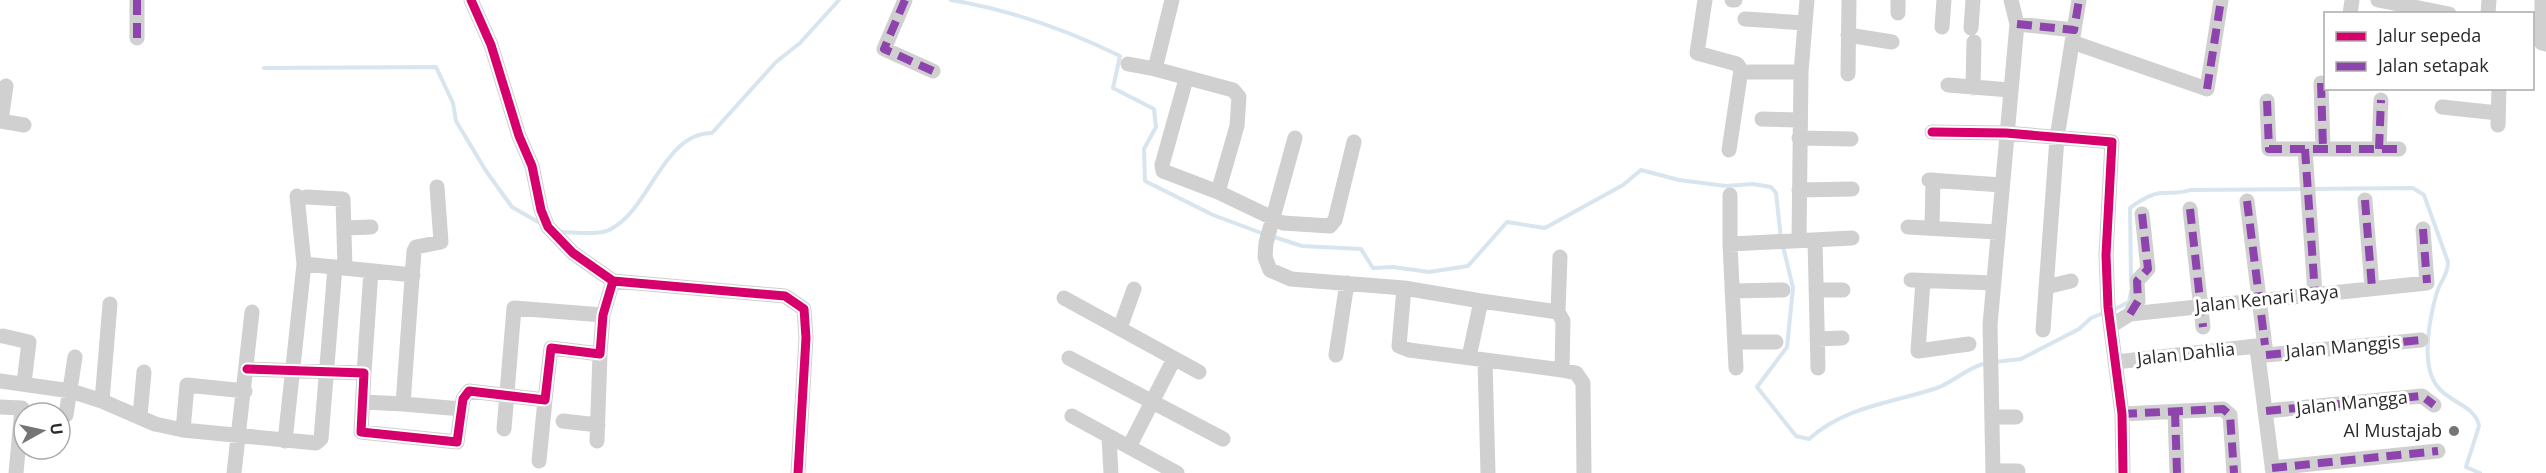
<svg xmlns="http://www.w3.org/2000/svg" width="2546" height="473" font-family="'Open Sans',sans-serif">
  <rect width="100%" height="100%" fill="#fff"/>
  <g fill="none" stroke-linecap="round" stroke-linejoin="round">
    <!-- stream -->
    <path stroke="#d8e5ee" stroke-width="4" d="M 951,0 C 1011,10 1065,29 1120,56 L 1113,88 L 1154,109 L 1156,127 L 1144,149 L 1145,181 L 1213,215 L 1264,234
      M 264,68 L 436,67 L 453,103 L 456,121 L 486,171 L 512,207 L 540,223
      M 2310,189 L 2413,188 L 2424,195 L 2448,262 C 2448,275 2441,280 2437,292 C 2430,316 2420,364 2437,386 C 2448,402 2476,406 2479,426 L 2466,467 L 2480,473
      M 560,232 C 574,232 599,236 611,229 C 650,209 663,133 712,133 L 776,62 L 800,43 L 839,0
      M 1271,236 L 1302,246 L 1361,249 L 1373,268 L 1393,267 L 1429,272 L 1468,266 L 1507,222 L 1545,228 L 1623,185 L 1641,170 L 1679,180 L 1726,186 L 1753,184 L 1771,187 L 1776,193 L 1781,239
      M 1783,246 L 1793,288 L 1787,347 L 1757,387 L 1796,436 L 1809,439 C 1846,406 1892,403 1937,388 C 1954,382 1969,366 1987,363
      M 2131,280 L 2130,208 C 2138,202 2150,194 2161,193 C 2172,192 2180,194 2190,190 L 2303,189
      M 2113,310 L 2129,302 L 2131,291
      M 1995,362 L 2021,359 L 2079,329 L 2091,318 L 2106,312"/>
    <!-- minor -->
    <path stroke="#d0d0d0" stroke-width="15" d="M 471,0 L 491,45 L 519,136 L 532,166 L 541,210 L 548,227 L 573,253 L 613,281 L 785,296 L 804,309 L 806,338 L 798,473
      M 905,0 L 884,49 L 933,71
      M 1172,0 L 1155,69 L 1233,90 L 1239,97 L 1237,126 L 1218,192 L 1283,223 L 1330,226 L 1335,220 L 1354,142
      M 1705,0 L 1697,53 L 1737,64 L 1741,70 L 1729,150
      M 1732,0 L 1735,0
      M 2378,0 L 2449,14
      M 2542,0 L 2542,43 L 2546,44
      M 1898,13 L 1898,0
      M 2350,14 L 2352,0
      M 2488,14 L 2489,0
      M 1745,19 L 1805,23
      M 2017,24 L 2074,30 L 2079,0
      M 1942,27 L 1944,0
      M 1971,28 L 1973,0
      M 1848,35 L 1892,42
      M 137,38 L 137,0
      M 2072,42 L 2207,89 L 2221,0
      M 1128,64 L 1155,69
      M 1749,72 L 1801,72
      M 1848,74 L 1849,0
      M 1186,79 L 1162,165 L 1163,171 L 1218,192
      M 2321,83 L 2323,149
      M 1948,85 L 2010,90
      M 1973,88 L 1974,42
      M 2267,101 L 2269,149 L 2399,149
      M 2442,107 L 2498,113
      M 1762,119 L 1799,120
      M 0,121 L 24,125
      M 1,121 L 6,86
      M 2498,125 L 2499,88
      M 1932,132 L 2006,133 L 2112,142 L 2106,255 L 2108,307 L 2122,414 L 2123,473
      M 1295,138 L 1266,243 L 1265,257 L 1270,270 L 1291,279 L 1404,288 L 1481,301 L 1469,357
      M 1799,138 L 1851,139
      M 2305,149 L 2315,294
      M 2379,149 L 2381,100
      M 1929,180 L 2002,185
      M 437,187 L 441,242 L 416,247 L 414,251 L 403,404 L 462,409
      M 1799,190 L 1852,189
      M 1730,195 L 1730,244 L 1852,238
      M 297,196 L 304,264 L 413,275
      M 306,197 L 343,199 L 345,268
      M 2365,200 L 2372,288
      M 2247,201 L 2266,355 L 2258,356 L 2256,346 L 2265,345
      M 2190,209 L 2203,327
      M 1908,227 L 1997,232
      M 345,228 L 371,227
      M 1932,228 L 1933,180
      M 1799,240 L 1801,72 L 1807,0
      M 1815,240 L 1818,368
      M 1730,244 L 1736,368
      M 1911,280 L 1994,283
      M 1923,281 L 1918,351 L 1969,344
      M 2046,287 L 2071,281
      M 1404,288 L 1399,346 L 1409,350 L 1562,370
      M 1816,290 L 1843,290
      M 1732,291 L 1783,290
      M 1064,298 L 1199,372
      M 1481,301 L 1558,312 L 1563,321 L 1562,370 L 1576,373 L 1583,383 L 1584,473
      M 1558,312 L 1560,257
      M 2130,314 L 2138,301 L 2137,281 L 2148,269 L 2142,214
      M 2111,326 L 2130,314 L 2427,283 L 2423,229
      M 1120,328 L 1134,289
      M 2043,330 L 2057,138 L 2074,30
      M 3,336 L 29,342 L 24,383
      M 1817,339 L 1842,338
      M 1735,342 L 1776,342
      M 1336,355 L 1347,283
      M 2266,355 L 2421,340
      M 2258,356 L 2273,473
      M 1069,358 L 1223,439
      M 1485,360 L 1488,473
      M 2116,362 L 2256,346
      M 247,369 L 364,373 L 361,432 L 457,442 L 463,399 L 469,391 L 545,400 L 551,348 L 600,354 L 603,315 L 613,281
      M 364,373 L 371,271
      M 0,381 L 71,391 L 102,401 L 155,424 L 183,430 L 316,443 L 321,439 L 335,267
      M 102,401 L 110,304
      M 363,402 L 403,404
      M 0,407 L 22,408 L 16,473
      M 2266,411 L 2422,396 L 2434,405
      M 2175,412 L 2177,473
      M 2122,414 L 2223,409 L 2230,415 L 2234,473
      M 66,415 L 75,357
      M 140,416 L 144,372
      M 1072,416 L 1177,473
      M 1992,417 L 2016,417
      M 563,421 L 598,425
      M 504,429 L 514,308 L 603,315
      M 183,430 L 187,385 L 245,391
      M 1109,437 L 1111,473
      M 285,441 L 304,264
      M 597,441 L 600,354
      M 1129,447 L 1174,359
      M 539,461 L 545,400
      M 2272,468 L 2438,451
      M 1993,471 L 2018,471
      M 234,473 L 252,312
      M 1993,473 L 1990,325 L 2017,24 L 2011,0"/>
    <!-- quiet -->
    <path stroke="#8e44ad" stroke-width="8" stroke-dasharray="15 8" stroke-linecap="butt" d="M 905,0 L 884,49 L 933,71
      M 2017,24 L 2074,30 L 2079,0
      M 137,38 L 137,0
      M 2321,83 L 2323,149
      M 2207,89 L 2221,0
      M 2267,101 L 2269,149 L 2399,149
      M 2305,149 L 2315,294
      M 2379,149 L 2381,100
      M 2365,200 L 2372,288
      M 2247,201 L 2265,345
      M 2190,209 L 2203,327
      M 2423,229 L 2427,283
      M 2130,314 L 2138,301 L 2137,281 L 2148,269 L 2142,214
      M 2266,355 L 2421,340
      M 2266,411 L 2422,396 L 2434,405
      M 2175,412 L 2177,473
      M 2122,414 L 2223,409 L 2230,415 L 2234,473
      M 2272,468 L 2438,451"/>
    <!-- cycleway casing -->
    <g stroke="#fff" stroke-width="13">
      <path id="cycleway" d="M 471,0 L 491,45 L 519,136 L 532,166 L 541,210 L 548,227 L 573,253 L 613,281 L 785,296 L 804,309 L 806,338 L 798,473
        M 1932,132 L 2006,133 L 2112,142 L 2106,255 L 2108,307 L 2122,414 L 2123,473
        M 247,369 L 364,373 L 361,432 L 457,442 L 463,399 L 469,391 L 545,400 L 551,348 L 600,354 L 603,315 L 613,281"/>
    </g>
    <!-- cycleway -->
    <use href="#cycleway" stroke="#d6006c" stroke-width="9"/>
  </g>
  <!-- markers -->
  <circle fill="#757575" stroke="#fff" stroke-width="2" cx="2454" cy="431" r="6"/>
  <g text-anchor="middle" stroke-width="6" stroke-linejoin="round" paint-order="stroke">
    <!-- street labels -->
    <g font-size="18" fill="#2b2b2b" stroke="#fff">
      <text transform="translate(2267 299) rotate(-6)" y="6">Jalan Kenari Raya</text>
      <text transform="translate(2343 347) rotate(-5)" y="6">Jalan Manggis</text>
      <text transform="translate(2186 354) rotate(-6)" y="6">Jalan Dahlia</text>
      <text transform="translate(2352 403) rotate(-6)" y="6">Jalan Mangga</text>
    </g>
    <!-- poi labels -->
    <g font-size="18" fill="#2b2b2b" stroke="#fff" text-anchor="end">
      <text x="2442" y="437">Al Mustajab</text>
    </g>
  </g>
  <!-- legend -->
  <rect x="2324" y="12" width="210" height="78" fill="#ffffff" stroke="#aaaaaa" stroke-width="1.5"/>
  <rect x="2336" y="32" width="30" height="9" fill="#d6006c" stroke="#aaaaaa" stroke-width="1.5"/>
  <text x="2378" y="42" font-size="18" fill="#2b2b2b">Jalur sepeda</text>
  <rect x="2336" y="62" width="30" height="9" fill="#8e44ad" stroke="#aaaaaa" stroke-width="1.5"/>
  <text x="2378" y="72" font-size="18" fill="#2b2b2b">Jalan setapak</text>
  <!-- north arrow -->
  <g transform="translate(42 431) rotate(82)"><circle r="28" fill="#ffffff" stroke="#aaaaaa" stroke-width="1.5"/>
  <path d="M0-4.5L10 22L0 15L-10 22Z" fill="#757575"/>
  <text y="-9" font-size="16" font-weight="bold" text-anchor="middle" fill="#2b2b2b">U</text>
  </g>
</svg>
